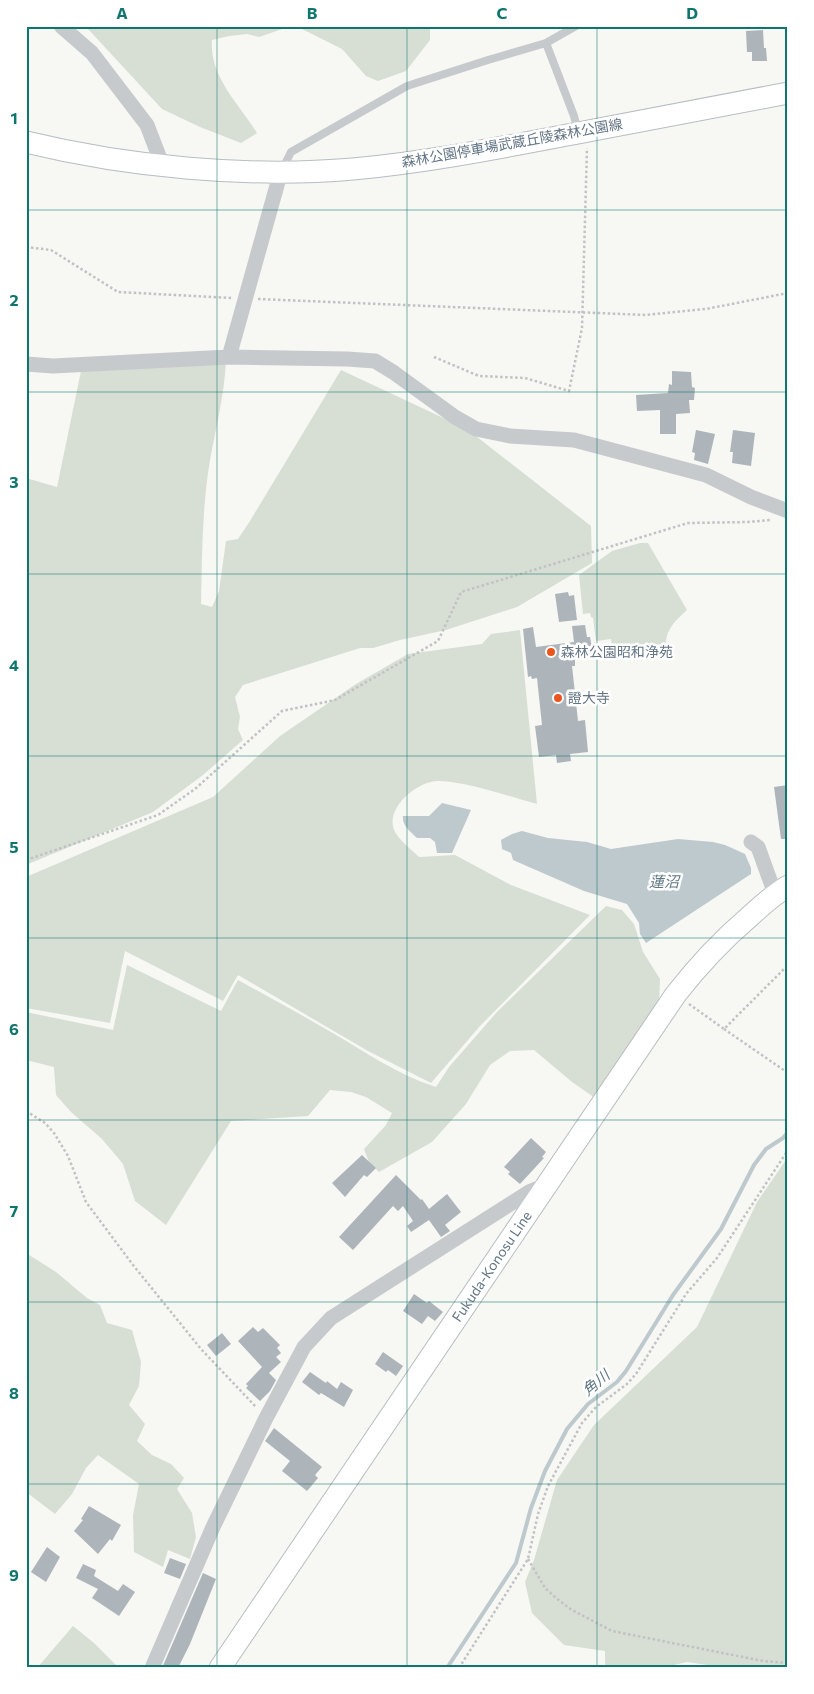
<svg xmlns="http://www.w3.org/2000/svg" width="814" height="1694" font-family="Commissioner,'Noto Sans JP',sans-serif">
  <rect width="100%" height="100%" fill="#f7f7f3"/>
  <!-- green -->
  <path fill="#d7dfd4" d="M 83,26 L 291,26 L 259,37 L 247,34 L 229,36 L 212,40 C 209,76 239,104 257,133 L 241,143 L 200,127 L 162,109 L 89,30 Z
    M 296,26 L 430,26 L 430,40 L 406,71 L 378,81 L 366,76 L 342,49 Z
    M 226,362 C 224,396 216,427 210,460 C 202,507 202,557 201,604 L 212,607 L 219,591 L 226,541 L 238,539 L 250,521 L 341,370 L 467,429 L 591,526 L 592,563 L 517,607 L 446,630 L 400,640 L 373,648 L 360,648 L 243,685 L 235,697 L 240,717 L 238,729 L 243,740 L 203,775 L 153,812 L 26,865 L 26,478 L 57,487 L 81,371 Z
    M 640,543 L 648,543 L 687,610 C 674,622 664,631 666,651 L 613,652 L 611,639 L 596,641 L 593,618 L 591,617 L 590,613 L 583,614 L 579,575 L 612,551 Z
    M 520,630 L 537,804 C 507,796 469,782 439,781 C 418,780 383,809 395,832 C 400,841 412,850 419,857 L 455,855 L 511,885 L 590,915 L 480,1026 L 431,1083 L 368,1051 L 238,975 L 223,1001 L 125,951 L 110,1023 L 26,1008 L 26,877 L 213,797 L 280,736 L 356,684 L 408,654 L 482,644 L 491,634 Z
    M 606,906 L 622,910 L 634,924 L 643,952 L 660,979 L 659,1003 L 595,1098 L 572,1082 L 534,1050 L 510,1051 L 490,1065 L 466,1104 L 432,1142 L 379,1172 L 369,1162 L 364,1149 L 386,1125 L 392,1113 L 366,1097 L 351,1092 L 330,1090 L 308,1116 L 231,1121 L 166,1225 L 135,1201 L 123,1164 L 102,1139 L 71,1112 L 56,1095 L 54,1067 L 26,1060 L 26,1012 L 113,1030 L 127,965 L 221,1011 L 238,980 C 269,997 300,1014 331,1032 C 365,1052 398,1075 436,1087 L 449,1067 L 497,1012 Z
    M 788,1157 L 788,1668 L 727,1668 L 687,1662 L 661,1668 L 605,1668 L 605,1651 L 564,1645 L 532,1613 L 525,1582 L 534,1560 L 557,1480 L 594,1425 L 697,1327 L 757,1202 Z
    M 26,1253 L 56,1272 L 87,1298 L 100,1305 L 107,1323 L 132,1330 L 141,1362 L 139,1386 L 129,1405 L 145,1424 L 137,1441 L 152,1455 L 171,1464 L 184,1478 L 177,1489 L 192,1513 L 196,1537 L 190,1559 L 168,1550 L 163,1567 L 134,1552 L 133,1515 L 139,1484 L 98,1455 L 86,1468 L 72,1494 L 55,1514 L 26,1492 Z
    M 73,1626 L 94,1643 L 119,1668 L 37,1668 Z"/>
  <!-- water -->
  <path fill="#bdc9cd" d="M 442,803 L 471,810 L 452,853 L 437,853 L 435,842 L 430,838 L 417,838 C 410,831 402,826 403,816 L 429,816 Z
    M 522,831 L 548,838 L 587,842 L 611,849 L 678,839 L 713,842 L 725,845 L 745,854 L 751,868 L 751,874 L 646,943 L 640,934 L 639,923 L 627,904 L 584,891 L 513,860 L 511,853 L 502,849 L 501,840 L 512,834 Z"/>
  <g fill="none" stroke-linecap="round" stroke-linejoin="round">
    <!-- stream -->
    <path stroke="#bdc9cd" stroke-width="4" d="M 447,1668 L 516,1563 L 531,1508 L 545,1471 L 567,1429 L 588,1404 L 617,1382 L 626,1371 L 673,1295 L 721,1229 L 754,1165 L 766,1149 L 783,1138 L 788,1132"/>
  </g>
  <!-- building -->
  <path fill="#adb5bb" d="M 763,30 L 764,48 L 766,48 L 767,61 L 752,61 L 752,52 L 747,52 L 746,31 Z
    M 672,371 L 691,372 L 692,387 L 695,388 L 694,400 L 689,400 L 690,413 L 676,414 L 676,434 L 660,434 L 660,410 L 637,411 L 636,395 L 668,393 L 669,384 L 672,385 Z
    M 696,430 L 715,434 L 708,464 L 694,460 L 695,453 L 692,452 Z
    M 733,430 L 755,433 L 751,466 L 732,463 L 733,452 L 730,452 Z
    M 568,592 L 569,596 L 574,595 L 577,620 L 559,622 L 555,594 Z
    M 585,625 L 587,637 L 590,637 L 593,654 L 575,656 L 575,666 L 572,666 L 578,721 L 585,720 L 588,752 L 570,754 L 571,761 L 557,763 L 556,755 L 539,757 L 535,726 L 542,725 L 537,678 L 532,679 L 531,676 L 528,677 L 523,629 L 533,627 L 536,647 L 574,642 L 572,626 Z
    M 788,785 L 788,839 L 781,839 L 774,787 Z
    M 531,1138 L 546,1152 L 542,1157 L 544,1158 L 520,1184 L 508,1174 L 510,1172 L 504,1167 Z
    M 362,1155 L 376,1168 L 367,1177 L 364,1175 L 345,1197 L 332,1183 Z
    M 396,1175 L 421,1200 L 422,1199 L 429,1209 L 447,1194 L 461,1212 L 445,1225 L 450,1231 L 441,1237 L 429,1220 L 411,1232 L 407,1226 L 413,1221 L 403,1206 L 398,1211 L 393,1206 L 353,1250 L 339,1237 Z
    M 414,1294 L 427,1303 L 429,1301 L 443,1312 L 435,1321 L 428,1316 L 422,1324 L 403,1311 Z
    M 253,1327 L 258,1332 L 263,1328 L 280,1345 L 277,1348 L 281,1353 L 276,1357 L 281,1362 L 269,1373 L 276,1380 L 270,1391 L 260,1401 L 246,1388 L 248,1386 L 246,1384 L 262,1367 L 238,1341 Z
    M 222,1333 L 231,1344 L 216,1356 L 207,1345 Z
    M 383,1352 L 403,1366 L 396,1376 L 388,1370 L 386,1372 L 375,1364 Z
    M 310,1372 L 326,1383 L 327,1381 L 337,1389 L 341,1382 L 353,1390 L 344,1407 L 321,1393 L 319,1395 L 302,1382 Z
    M 274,1428 L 322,1467 L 315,1475 L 318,1478 L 307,1491 L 282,1471 L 290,1461 L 265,1441 Z
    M 89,1506 L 121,1525 L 112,1541 L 110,1539 L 98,1554 L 74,1531 L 83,1520 L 81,1519 Z
    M 47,1547 L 60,1557 L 46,1582 L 31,1572 Z
    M 170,1558 L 186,1564 L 180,1579 L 164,1573 Z
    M 83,1564 L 96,1570 L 94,1576 L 118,1591 L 123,1584 L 135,1592 L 119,1616 L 92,1598 L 98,1589 L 76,1578 Z
    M 203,1573 L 216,1579 L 190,1644 L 178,1668 L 162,1668 Z"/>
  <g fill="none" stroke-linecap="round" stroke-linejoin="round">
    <!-- secondary casing -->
    <g stroke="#b8bdc2" stroke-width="23">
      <g id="secondary">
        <path d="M 26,142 C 129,167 248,178 353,169 C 429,162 504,147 578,133 C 648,119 718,106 788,93"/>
        <path id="s1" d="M 220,1668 L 676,994 C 698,966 721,941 748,918 C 761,906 773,895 788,886"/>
      </g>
    </g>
    <!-- path -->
    <path stroke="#c0c2c4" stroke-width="2.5" stroke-dasharray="2.5 2.5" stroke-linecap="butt" d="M 26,247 L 51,250 L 118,292 L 232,298
      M 258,299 L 646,315 L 706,309 L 788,293
      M 434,357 L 479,376 L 525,378 L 569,391 L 582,328 L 587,148
      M 26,860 L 158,815 L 195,789 L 282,711 L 335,700 L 438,641 L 461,592 L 688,523 L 748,522 L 770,520
      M 689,1004 L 724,1029 L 788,965
      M 724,1029 L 788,1073
      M 26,1111 L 45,1123 L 54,1133 L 68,1156 L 86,1202 L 133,1265 L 201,1349 L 256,1407
      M 528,1559 L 545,1588 L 556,1598 L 572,1610 L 612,1631 L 763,1661 L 788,1663
      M 459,1668 L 528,1559 L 538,1514 L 548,1486 L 582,1423 L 596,1407 L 627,1384 L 636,1374 L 686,1294 L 717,1258 L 788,1150"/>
    <!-- lane -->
    <path stroke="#c6cacd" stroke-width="8" d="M 546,43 L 574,116 L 578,131
      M 282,170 L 291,152 L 407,86 L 488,60 L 546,43 L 576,26"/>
    <!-- street -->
    <path stroke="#c6cacd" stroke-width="15" d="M 61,26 L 92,53 L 147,125 L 162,164
      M 229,357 L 281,171
      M 26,364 L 53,366 L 229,357 L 347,359 L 375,361 L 393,372 L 455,417 L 476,429 L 510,436 L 574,440 L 642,458 L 706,475 L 751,497 L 788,511
      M 751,842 L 758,847 L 775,894
      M 152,1668 L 213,1527 L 266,1418 L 304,1347 L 331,1318 L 529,1192 L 546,1185"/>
    <!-- secondary -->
    <use href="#secondary" stroke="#fff" stroke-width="21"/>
  </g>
  <!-- grid -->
  <path fill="none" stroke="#0f766e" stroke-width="1" stroke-opacity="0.55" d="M 217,26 L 217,1668M 407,26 L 407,1668M 597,26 L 597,1668M 26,210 L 788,210M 26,392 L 788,392M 26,574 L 788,574M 26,756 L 788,756M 26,938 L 788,938M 26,1120 L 788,1120M 26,1302 L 788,1302M 26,1484 L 788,1484"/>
  <!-- markers -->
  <g fill="#ec541e" stroke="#fff" stroke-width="2">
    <circle cx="551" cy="652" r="5"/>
    <circle cx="558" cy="698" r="5"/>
  </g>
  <g text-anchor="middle" stroke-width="5" stroke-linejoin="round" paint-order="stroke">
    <!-- street labels -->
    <g font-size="14" fill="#647686" stroke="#fff">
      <text transform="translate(512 143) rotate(-10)" y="5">森林公園停車場武蔵丘陵森林公園線</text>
      <text dy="5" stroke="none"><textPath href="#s1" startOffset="485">Fukuda-Konosu Line</textPath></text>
    </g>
    <!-- poi labels -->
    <g font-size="14" fill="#647686" stroke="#fff" text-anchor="start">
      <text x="561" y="657">森林公園昭和浄苑</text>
      <text x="568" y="703">證大寺</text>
    </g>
    <!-- water labels -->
    <g font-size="15" font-style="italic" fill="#5f7782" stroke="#fff">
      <text x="664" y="887">蓮沼</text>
      <text transform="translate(596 1383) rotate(-40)" y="5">角川</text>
    </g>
  </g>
  <!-- border -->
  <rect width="814" height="1694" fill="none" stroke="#ffffff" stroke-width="55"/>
  <rect x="28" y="28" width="758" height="1638" fill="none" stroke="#0f766e" stroke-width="2"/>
  <g font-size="16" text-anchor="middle" font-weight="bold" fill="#0f766e">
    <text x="122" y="19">A</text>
    <text x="312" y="19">B</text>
    <text x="502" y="19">C</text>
    <text x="692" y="19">D</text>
    <text x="14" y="124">1</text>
    <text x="14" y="306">2</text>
    <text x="14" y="488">3</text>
    <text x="14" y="671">4</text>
    <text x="14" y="853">5</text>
    <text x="14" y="1035">6</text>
    <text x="14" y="1217">7</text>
    <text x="14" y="1399">8</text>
    <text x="14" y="1581">9</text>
  </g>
</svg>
